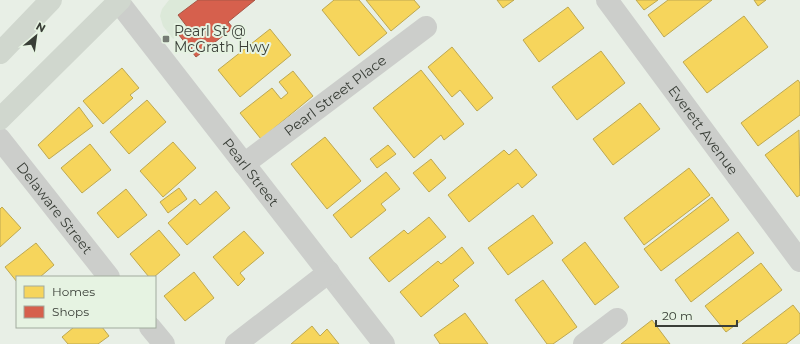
<svg xmlns="http://www.w3.org/2000/svg" width="800" height="344" font-family="Montserrat,sans-serif">
  <rect width="100%" height="100%" fill="#e8efe6"/>
  <!-- built -->
  <path fill="#dce9d9" d="M 169,0 L 227,0 L 173,39 L 163,26 L 160,16 L 162,9 Z"/>
  <!-- homes -->
  <path fill="#f6d55c" stroke="#bda851" d="M 334,0 L 359,0 L 387,33 L 359,56 L 322,10 Z
    M 366,0 L 414,0 L 420,7 L 391,31 Z
    M 497,0 L 514,0 L 503,8 Z
    M 636,0 L 658,0 L 644,10 Z
    M 668,0 L 712,0 L 664,37 L 648,15 Z
    M 754,0 L 766,0 L 758,6 Z
    M 568,7 L 584,28 L 539,62 L 523,40 Z
    M 744,16 L 768,47 L 707,93 L 683,62 Z
    M 270,29 L 291,55 L 240,97 L 218,70 Z
    M 452,47 L 493,98 L 477,111 L 460,90 L 452,97 L 428,67 Z
    M 601,51 L 625,83 L 577,120 L 552,87 Z
    M 122,68 L 139,88 L 130,95 L 133,98 L 103,124 L 83,101 Z
    M 421,70 L 464,124 L 444,140 L 441,135 L 414,158 L 373,108 Z
    M 293,71 L 313,96 L 261,139 L 240,113 L 272,88 L 281,99 L 288,93 L 279,82 Z
    M 798,80 L 800,83 L 800,115 L 758,146 L 741,123 Z
    M 147,100 L 166,122 L 129,154 L 110,132 Z
    M 640,103 L 660,129 L 613,165 L 593,139 Z
    M 79,107 L 93,126 L 49,159 L 38,145 Z
    M 799,130 L 800,195 L 797,197 L 765,155 Z
    M 325,137 L 361,181 L 327,209 L 291,164 Z
    M 173,142 L 196,168 L 163,197 L 140,171 Z
    M 90,144 L 111,170 L 82,193 L 61,168 Z
    M 388,145 L 396,154 L 377,168 L 370,159 Z
    M 516,149 L 537,175 L 522,188 L 518,183 L 469,222 L 448,195 L 504,150 L 509,155 Z
    M 431,159 L 446,178 L 429,192 L 413,173 Z
    M 689,168 L 710,195 L 644,245 L 624,218 Z
    M 386,172 L 400,189 L 381,204 L 386,210 L 351,238 L 333,215 Z
    M 179,188 L 187,199 L 168,213 L 160,202 Z
    M 126,189 L 147,215 L 118,238 L 97,213 Z
    M 216,191 L 230,208 L 187,245 L 168,223 L 195,199 L 200,205 Z
    M 712,197 L 729,220 L 661,271 L 644,249 Z
    M 2,207 L 21,228 L 0,247 L 0,209 Z
    M 533,215 L 553,243 L 508,275 L 488,248 Z
    M 429,217 L 446,237 L 389,282 L 369,258 L 404,230 L 408,234 Z
    M 159,230 L 180,255 L 154,277 L 149,277 L 130,254 Z
    M 244,231 L 264,253 L 240,273 L 245,279 L 238,286 L 213,257 Z
    M 738,232 L 754,253 L 691,302 L 675,280 Z
    M 585,242 L 619,287 L 595,305 L 562,260 Z
    M 36,243 L 54,265 L 40,277 L 17,277 L 17,282 L 5,267 Z
    M 462,247 L 474,263 L 453,280 L 459,286 L 421,317 L 400,292 L 438,261 L 441,264 Z
    M 761,263 L 782,290 L 726,332 L 705,306 Z
    M 194,272 L 214,298 L 185,321 L 164,296 Z
    M 543,280 L 577,327 L 553,344 L 547,344 L 515,300 Z
    M 793,305 L 800,314 L 800,333 L 786,344 L 742,344 Z
    M 465,313 L 488,344 L 440,344 L 434,335 Z
    M 652,320 L 670,344 L 621,344 Z
    M 312,326 L 320,336 L 327,329 L 339,344 L 291,344 Z
    M 74,327 L 102,327 L 109,336 L 98,344 L 68,344 L 62,337 Z"/>
  <!-- shops -->
  <path fill="#d6604d" stroke="#a75646" d="M 198,0 L 255,0 L 228,22 L 233,28 L 196,57 L 179,35 L 188,28 L 178,15 Z"/>
  <g fill="none" stroke-linecap="round" stroke-linejoin="round">
    <!-- minor -->
    <g stroke="#cccecb" stroke-width="22">
      <path id="s1" d="M 117,0 L 384,344"/>
      <path id="s2" d="M 607,0 L 800,261"/>
      <path id="s3" d="M 0,139 L 109,277"/>
      <path id="s4" d="M 244,164 L 426,27"/>
      <path d="M 150,327 L 164,344"/>
      <path d="M 236,344 L 329,272"/>
      <path d="M 584,344 L 617,319"/>
    </g>
    <!-- highway -->
    <path stroke="#d0d7ce" stroke-width="22" d="M 0,53 L 51,0
      M 0,119 L 120,0"/>
  </g>
  <!-- markers -->
  <rect fill="#767c74" stroke="#e6f3e2" stroke-width="1.5" x="162" y="35" width="8" height="8" rx="2"/>
  <g text-anchor="middle" stroke-width="4" stroke-linejoin="round" paint-order="stroke">
    <!-- poi labels -->
    <g font-size="14" fill="#393e37" stroke="#e6f3e2" text-anchor="start">
      <text x="174" y="36">Pearl St @<tspan x="174" dy="16">McGrath Hwy</tspan></text>
    </g>
    <!-- street labels -->
    <g font-size="14" fill="#393e37" stroke="#e6f3e2">
      <text dy="5" stroke="none"><textPath href="#s4" startOffset="114">Pearl Street Place</textPath></text>
      <text dy="5" stroke="none"><textPath href="#s2" startOffset="162">Everett Avenue</textPath></text>
      <text dy="5" stroke="none"><textPath href="#s1" startOffset="218">Pearl Street</textPath></text>
      <text dy="5" stroke="none"><textPath href="#s3" startOffset="88">Delaware Street</textPath></text>
    </g>
  </g>
  <!-- legend -->
  <rect x="16" y="276" width="140" height="52" fill="#e6f3e2" stroke="#a1ab9e"/>
  <rect x="24" y="286" width="20" height="12" fill="#f6d55c" stroke="#a1ab9e"/>
  <text x="52" y="296" font-size="12" fill="#393e37">Homes</text>
  <rect x="24" y="306" width="20" height="12" fill="#d6604d" stroke="#a1ab9e"/>
  <text x="52" y="316" font-size="12" fill="#393e37">Shops</text>
  <!-- north arrow -->
  <g transform="translate(36 36) rotate(29)" stroke="#e6f3e2" stroke-width="3" paint-order="stroke">
  <path d="M0-3L7 15L0 10L-7 15Z" fill="#393e37"/>
  <text y="-6" font-size="11" font-weight="bold" text-anchor="middle" fill="#393e37">N</text>
  </g>
  <!-- scale -->
  <path d="M656 320v6h81v-6" fill="none" stroke="#393e37" stroke-width="2"/>
  <text x="662" y="320" font-size="12" fill="#393e37" stroke="#e6f3e2" stroke-width="3" paint-order="stroke">20 m</text>
</svg>
